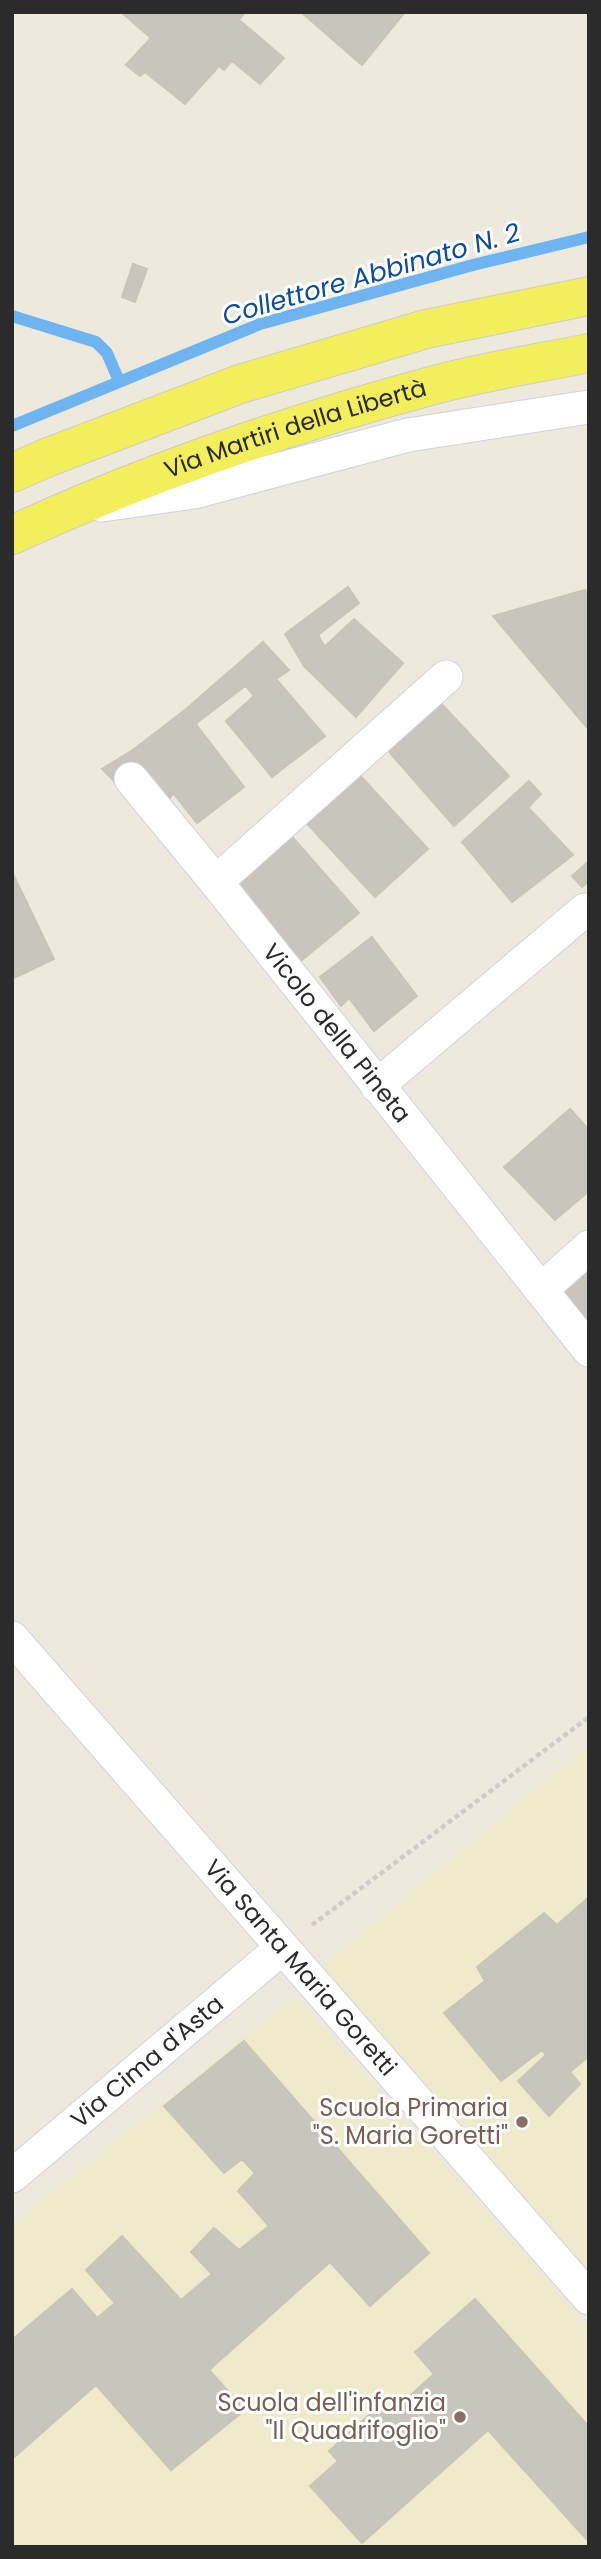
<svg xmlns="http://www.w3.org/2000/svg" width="601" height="2559" font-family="Poppins,sans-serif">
  <rect width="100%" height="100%" fill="#ede9dc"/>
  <!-- education -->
  <path fill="#efeacb" d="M 589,1745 L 589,2278 L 321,1967 Z
    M 295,1997 L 589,2327 L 589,2547 L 12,2547 L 12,2224 Z"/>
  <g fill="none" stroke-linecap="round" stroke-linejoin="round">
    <!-- stream -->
    <path stroke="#6db4f1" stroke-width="12" d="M 12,316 L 96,342 L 107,353 L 119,381
      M 12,426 L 260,324 L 473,265 L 589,237"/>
  </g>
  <!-- building -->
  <path fill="#c8c6bc" stroke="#c8c5b6" stroke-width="2" d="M 121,12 L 245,12 L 239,20 L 284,58 L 260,84 L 232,61 L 224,70 L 219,66 L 185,104 L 145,72 L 140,76 L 126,65 L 151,38 Z
    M 301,12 L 405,12 L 362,65 Z
    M 133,264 L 147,269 L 135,302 L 122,297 Z
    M 348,587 L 359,603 L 318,635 L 325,647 L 304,666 L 285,634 Z
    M 585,590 L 589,595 L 589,730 L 493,616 Z
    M 354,619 L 403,663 L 356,717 L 304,666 Z
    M 263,642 L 289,670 L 276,679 L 325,736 L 272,777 L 226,721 L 254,696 L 232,669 Z
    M 232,669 L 245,686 L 195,724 L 185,710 Z
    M 435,697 L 509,776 L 454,826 L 384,746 Z
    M 185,710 L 244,787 L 197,823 L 173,793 L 170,798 L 133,750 Z
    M 133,750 L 152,774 L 140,785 L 130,772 L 115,782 L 102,769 Z
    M 354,769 L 428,849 L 375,897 L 301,817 Z
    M 529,781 L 541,794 L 528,808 L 522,801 L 468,849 L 462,842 Z
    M 522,801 L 573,855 L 512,902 L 468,849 Z
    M 287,831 L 359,913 L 302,960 L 229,879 Z
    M 589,861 L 589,881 L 582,887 L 572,876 Z
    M 12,872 L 54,959 L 12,979 Z
    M 372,937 L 417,996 L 374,1031 L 349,998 L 341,1006 L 320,977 Z
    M 570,1109 L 589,1130 L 589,1191 L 555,1220 L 504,1167 Z
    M 589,1265 L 589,1322 L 561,1287 Z
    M 589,1897 L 589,2056 L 570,2072 L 580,2084 L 549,2116 L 518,2081 L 546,2055 L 542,2050 L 501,2081 L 444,2013 L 485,1981 L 477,1967 L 544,1913 L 557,1925 Z
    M 244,2041 L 429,2253 L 370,2306 L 330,2262 L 209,2370 L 245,2410 L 171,2470 L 96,2385 L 12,2459 L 12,2340 L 72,2289 L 97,2318 L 115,2303 L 86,2270 L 122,2236 L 181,2300 L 212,2274 L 191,2252 L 214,2228 L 239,2250 L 269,2226 L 238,2191 L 255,2173 L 242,2159 L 224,2173 L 164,2106 Z
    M 475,2299 L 589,2427 L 589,2542 L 488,2430 L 362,2543 L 310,2486 L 338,2461 L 329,2451 L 379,2406 L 388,2416 L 434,2374 L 415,2352 Z"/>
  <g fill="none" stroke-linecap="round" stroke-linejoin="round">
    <!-- minor casing -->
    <g stroke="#d2d1e4" stroke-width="35">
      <g id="minor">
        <path d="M 102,505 L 194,492 L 408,435 L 589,407"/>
        <path id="s1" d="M 131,779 L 216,882 L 589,1350"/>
        <path d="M 216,882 L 446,677"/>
        <path d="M 377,1086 L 585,910"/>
        <path d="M 541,1290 L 589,1247"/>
        <path id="s2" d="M 12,1638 L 589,2298"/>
        <path id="s3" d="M 12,2176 L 282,1948"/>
      </g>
    </g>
    <!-- primary casing -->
    <g stroke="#ccc" stroke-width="40">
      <g id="primary">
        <path d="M 12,473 L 46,458 L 240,384 L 426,329 L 589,296"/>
        <path id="s4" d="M 12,535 C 149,472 292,423 438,384 C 487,371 539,363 589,353"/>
      </g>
    </g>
    <!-- path -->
    <path stroke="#ccc" stroke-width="4.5" stroke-dasharray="5 3.5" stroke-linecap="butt" d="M 312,1925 L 589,1717"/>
    <!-- minor -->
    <use href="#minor" stroke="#fff" stroke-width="33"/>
    <!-- primary -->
    <use href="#primary" stroke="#f3ee5b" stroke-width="38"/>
  </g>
  <!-- markers -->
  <g fill="#8d6e63" stroke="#fff" stroke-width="2.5">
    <circle cx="522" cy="2122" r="7"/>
    <circle cx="460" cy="2417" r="7"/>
  </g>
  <g text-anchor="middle" stroke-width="6" stroke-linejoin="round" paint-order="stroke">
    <!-- street labels -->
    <g font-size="24" fill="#2b2b2b" stroke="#fff">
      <text dy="8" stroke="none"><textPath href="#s4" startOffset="303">Via Martiri della Libertà</textPath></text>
      <text dy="8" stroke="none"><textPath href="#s1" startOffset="327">Vicolo della Pineta</textPath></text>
      <text dy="8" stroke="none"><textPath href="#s2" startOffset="438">Via Santa Maria Goretti</textPath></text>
      <text dy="8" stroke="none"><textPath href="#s3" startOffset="177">Via Cima d'Asta</textPath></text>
    </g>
    <!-- education labels -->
    <g font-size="24" fill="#785e54" stroke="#fff" text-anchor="end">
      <text x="508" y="2116">Scuola Primaria<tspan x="508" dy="28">"S. Maria Goretti"</tspan></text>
      <text x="446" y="2411">Scuola dell'infanzia<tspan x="446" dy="28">"Il Quadrifoglio"</tspan></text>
    </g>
    <!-- water labels -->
    <g font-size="26" font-style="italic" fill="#0b4e9e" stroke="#fff">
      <text transform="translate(371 274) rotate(-16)" y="9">Collettore Abbinato N. 2</text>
    </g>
  </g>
  <!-- border -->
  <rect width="601" height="2559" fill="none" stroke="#2b2b2b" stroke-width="28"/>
</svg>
